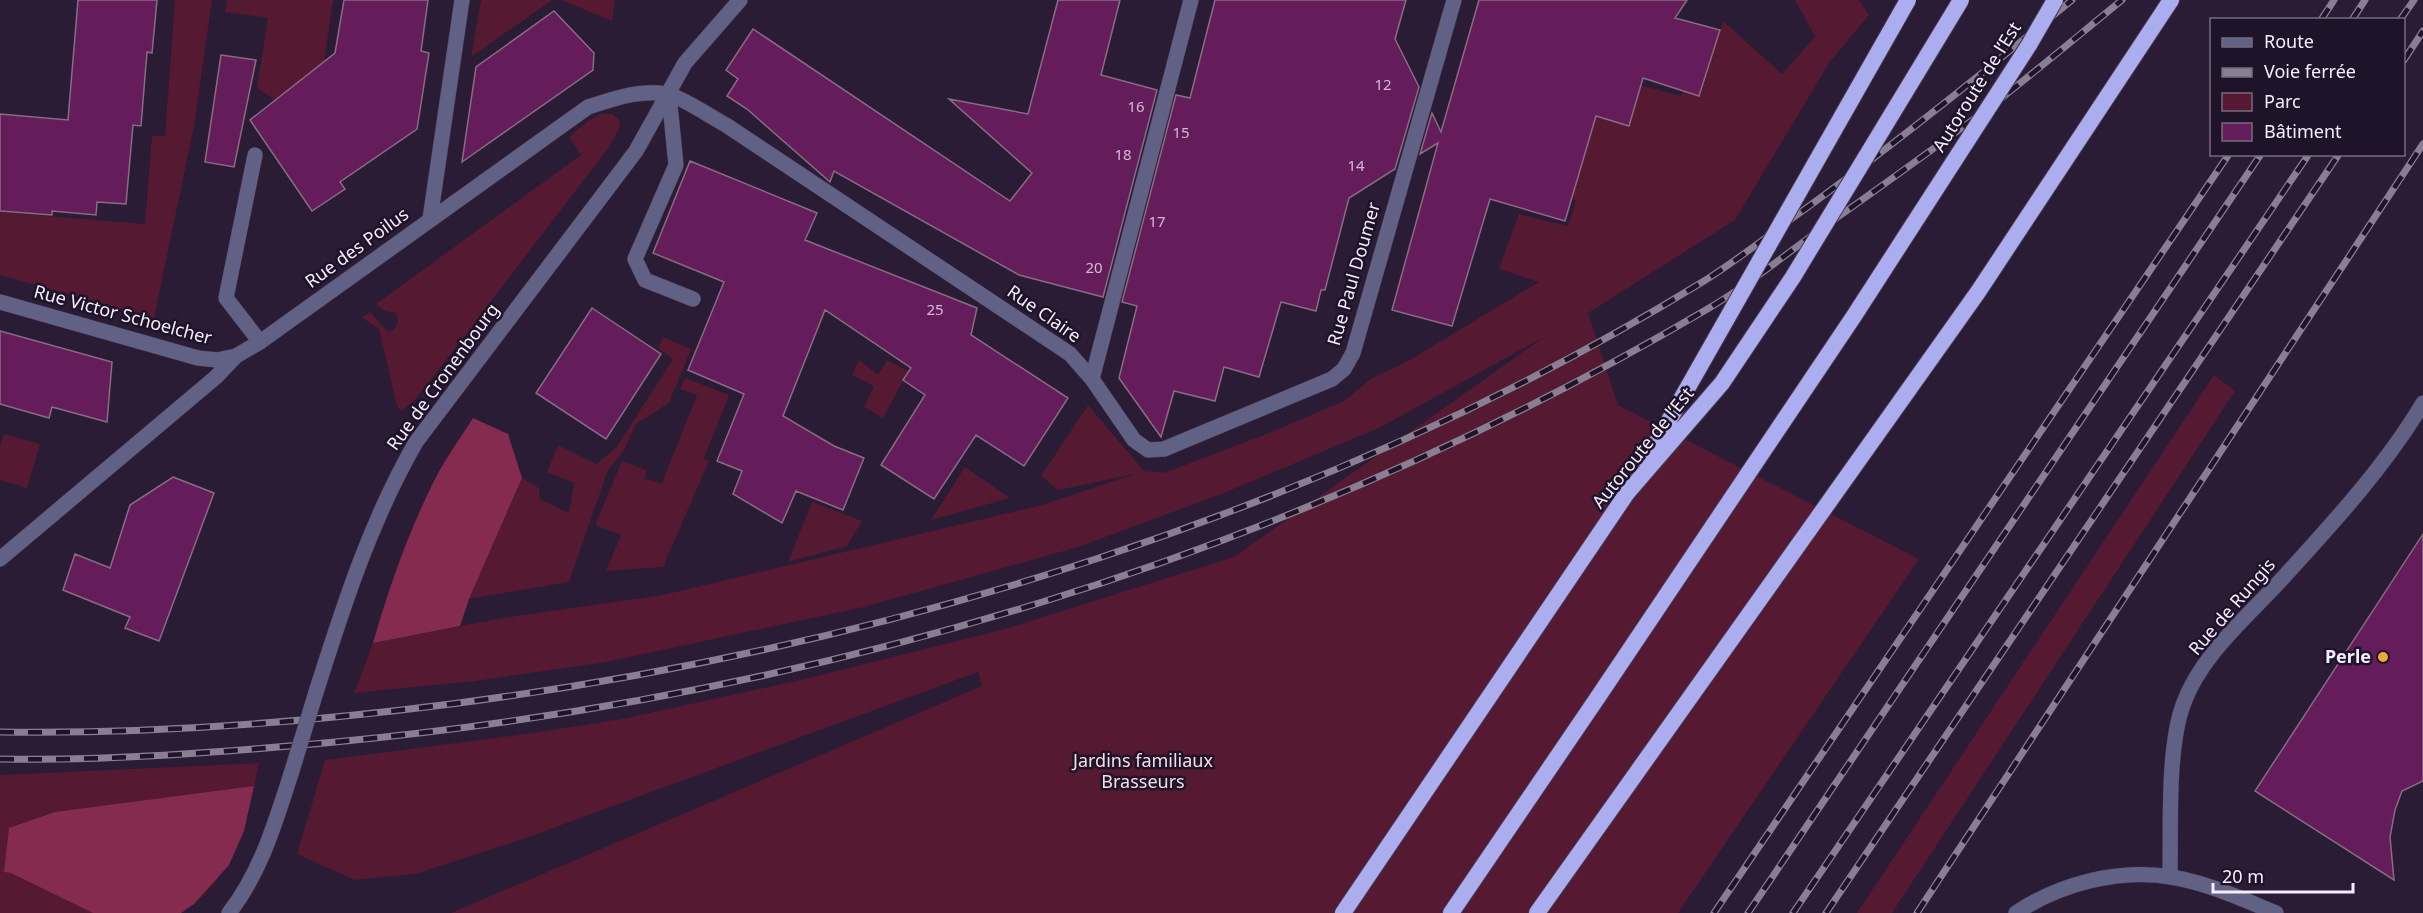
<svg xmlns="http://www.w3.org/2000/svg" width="2423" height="913" font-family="'Noto Sans',sans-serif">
  <rect width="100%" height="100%" fill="#291c34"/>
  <!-- green -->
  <path fill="#551931" d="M 175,0 L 212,0 L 194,126 L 154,318 L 0,275 L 0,212 L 145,224 L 152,136 L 165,136 Z
    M 227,0 L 333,0 L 322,76 L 279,103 L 257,88 L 268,18 L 225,12 Z
    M 481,0 L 552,0 L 471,57 Z
    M 561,0 L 615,0 L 612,21 Z
    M 1795,0 L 1859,0 L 1869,15 L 1829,63 L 1735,220 L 1588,313 L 1618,405 L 1919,559 L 1678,913 L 451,913 L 982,686 L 978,672 L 526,838 L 415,874 L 355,880 L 297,854 L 325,760 L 526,734 L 622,719 L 805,679 L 1005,629 L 1234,557 L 1544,337 L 1381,427 L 1224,493 L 1078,547 L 864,607 L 606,662 L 475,681 L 354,693 L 373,643 L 503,618 L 663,595 L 1042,505 L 1135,474 L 1058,490 L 1041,476 L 1088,405 L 1144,471 L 1164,473 L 1269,433 L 1344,401 L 1372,378 L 1408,361 L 1539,282 L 1499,269 L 1519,214 L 1568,226 L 1576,200 L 1535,188 L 1595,116 L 1629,125 L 1640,85 L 1681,96 L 1683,91 L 1700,96 L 1723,21 L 1782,74 L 1815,37 Z
    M 601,114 L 612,114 L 619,119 L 620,127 L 609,147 L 430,381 L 412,403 L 401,410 L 397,406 L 379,329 L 362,318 L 370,312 C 377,318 392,346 398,320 L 396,313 L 385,311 L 376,304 L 581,155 L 569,137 L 588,121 Z
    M 663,337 L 691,349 L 669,403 L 636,424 L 623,452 L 608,470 L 569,582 L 469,599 L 522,478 L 539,488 L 540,499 L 569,513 L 574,483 L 547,472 L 558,445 L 596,464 L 616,448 L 673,359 L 658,348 Z
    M 859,360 L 878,375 L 887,360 L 908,371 L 883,418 L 864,407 L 874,386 L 852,375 Z
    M 2214,375 L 2235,391 L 1892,913 L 1857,913 Z
    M 685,378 L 729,395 L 704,458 L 709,461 L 663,567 L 606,571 L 621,535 L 595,525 L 622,461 L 647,470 L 644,479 L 662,483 L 697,395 L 680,389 Z
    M 4,434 L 40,444 L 27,488 L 0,480 L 0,446 Z
    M 965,467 L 1010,498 L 931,520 Z
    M 812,502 L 862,521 L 847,546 L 788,562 Z
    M 259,763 C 245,827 238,873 181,913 L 0,913 L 0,775 Z"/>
  <!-- forest -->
  <path fill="#842b4f" d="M 473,418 L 508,434 L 522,478 L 469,599 L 460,626 L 373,643 C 389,587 408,533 434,481 C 445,459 460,439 473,418 Z
    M 254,786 L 244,831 L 229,865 L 194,904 L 181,913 L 93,913 L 11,873 L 4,872 L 9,828 L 55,812 Z"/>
  <!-- building -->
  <path fill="#641c5a" stroke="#886c82" stroke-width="1.5" d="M 78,0 L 157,0 L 152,53 L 147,52 L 141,126 L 133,125 L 126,204 L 97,202 L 96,215 L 52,211 L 52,215 L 0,211 L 0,114 L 68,120 Z
    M 344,0 L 428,0 L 421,51 L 429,53 L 417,129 L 340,182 L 345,189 L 312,211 L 250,120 L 335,53 Z
    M 1058,0 L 1120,0 L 1101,75 L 1157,90 L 1103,297 L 1019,275 L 834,171 L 830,182 L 747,109 L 727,96 L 738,79 L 726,70 L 753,29 L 1010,201 L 1032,173 L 949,99 L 1028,114 Z
    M 1215,0 L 1406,0 L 1395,39 L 1419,87 L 1395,169 L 1349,198 L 1325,290 L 1321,290 L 1316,311 L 1281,302 L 1259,377 L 1224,367 L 1215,401 L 1174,391 L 1161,437 L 1119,378 L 1137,306 L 1122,302 L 1176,95 L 1190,98 Z
    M 1479,0 L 1687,0 L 1675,18 L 1720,30 L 1699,96 L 1643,78 L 1629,126 L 1596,116 L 1565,221 L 1490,199 L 1452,326 L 1392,310 L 1438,143 L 1420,154 L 1432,113 L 1441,132 Z
    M 554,11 L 594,53 L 593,70 L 462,162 L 476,67 Z
    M 221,55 L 256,60 L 234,167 L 205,162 Z
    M 690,161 L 817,213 L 805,240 L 977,308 L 971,335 L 1068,398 L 1024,466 L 976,435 L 934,499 L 881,465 L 925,395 L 903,380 L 911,368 L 825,310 L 783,416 L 834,446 L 864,458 L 843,510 L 796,491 L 782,523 L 733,494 L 742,471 L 717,461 L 744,394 L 688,370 L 724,282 L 653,253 Z
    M 592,308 L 661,354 L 606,439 L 536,393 Z
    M 0,331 L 112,362 L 107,422 L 52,407 L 49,418 L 0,404 Z
    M 173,477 L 214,493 L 159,641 L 125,628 L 130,617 L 63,590 L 75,554 L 110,568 L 130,505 Z
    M 2423,534 L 2423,781 L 2402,791 L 2395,810 L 2390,837 L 2394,880 L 2255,791 Z"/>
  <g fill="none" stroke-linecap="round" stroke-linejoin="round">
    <!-- service casing -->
    <g stroke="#463950" stroke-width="16">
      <path id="service" d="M 669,95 L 676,165 L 635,259 L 645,280 L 693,299
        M 255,155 L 226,298 L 260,342
        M 430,219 L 462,0"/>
    </g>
    <!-- minor casing -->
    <g stroke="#463950" stroke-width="16">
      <path id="minor" d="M 0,302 L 198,358 L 217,360 L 236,356
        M 1092,379 L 1134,440 L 1148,450 L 1164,449 L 1332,379 L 1344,369 L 1353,353 L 1454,0
        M 0,559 L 216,377 L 236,356 L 260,342 L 588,107 C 614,99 640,89 667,94 C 682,97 711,117 726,125 L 1070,354 L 1092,379 L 1191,0
        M 317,689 C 344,604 371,520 416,442 L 636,151 L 685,63 L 740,0
        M 2170,877 C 2171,827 2167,750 2183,705 C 2200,656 2247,617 2281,580 C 2332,524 2384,468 2423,403
        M 229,913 C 261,872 275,823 291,774
        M 2016,913 C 2059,884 2119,868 2171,877 C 2208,883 2242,899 2276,913"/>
    </g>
    <!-- trunk casing -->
    <g stroke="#463950" stroke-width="18">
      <path id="trunk" d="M 1343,913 L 1627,493
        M 1451,913 L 1598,697
        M 1537,913 L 1978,292 L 2171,0"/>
    </g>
    <!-- service -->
    <use href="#service" stroke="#606185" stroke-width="15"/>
    <!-- minor -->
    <use href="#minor" stroke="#606185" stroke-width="15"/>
    <!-- trunk -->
    <use href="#trunk" stroke="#acadee" stroke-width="16"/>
    <!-- rail casing -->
    <g stroke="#897e92" stroke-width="7">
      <path id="rail" d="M 2321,20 L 2334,0
        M 2352,20 L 2365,0
        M 2400,20 L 2414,0
        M 2404,60 L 2423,31
        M 0,732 C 150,734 301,723 451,704 C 885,648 1329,511 1704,281 C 1733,263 1760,242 1787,222 C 1885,152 1979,76 2072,0
        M 0,759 C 112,761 224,752 335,742 C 820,696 1284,557 1704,311 C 1744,288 1781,258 1818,231 C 1872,193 1925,155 1978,116 C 2027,79 2074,39 2122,0
        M 1714,913 L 2229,154
        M 1748,913 L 2261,154
        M 1793,913 L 2309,154
        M 1826,913 L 2339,154
        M 1917,913 L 2423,144"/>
    </g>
    <!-- rail -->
    <use href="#rail" stroke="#1f1329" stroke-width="4.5" stroke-dasharray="14" stroke-linecap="butt"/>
    <!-- minor-bridge casing -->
    <g stroke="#463950" stroke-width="16" stroke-linecap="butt">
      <path id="minor-bridge" d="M 291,774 L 317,689"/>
    </g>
    <!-- trunk-bridge casing -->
    <g stroke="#463950" stroke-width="18" stroke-linecap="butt">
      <path id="trunk-bridge" d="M 1646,461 L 1908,0
        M 1627,493 L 1722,383 L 1793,277 L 1961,0
        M 1598,697 L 1854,316 L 2029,45 L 2055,0"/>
    </g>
    <!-- minor-bridge -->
    <use href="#minor-bridge" stroke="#606185" stroke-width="15"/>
    <!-- trunk-bridge -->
    <use href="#trunk-bridge" stroke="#acadee" stroke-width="16"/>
  </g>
  <!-- markers -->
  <circle fill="#eda83b" stroke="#1f1329" stroke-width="2" cx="2383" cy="657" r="6"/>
  <g text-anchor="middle" stroke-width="5" stroke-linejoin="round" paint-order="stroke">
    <!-- number labels -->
    <g font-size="15" fill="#d2bad5">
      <text x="1383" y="90">12</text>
      <text x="1136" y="112">16</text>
      <text x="1181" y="138">15</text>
      <text x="1123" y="160">18</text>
      <text x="1356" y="171">14</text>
      <text x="1157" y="227">17</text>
      <text x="1094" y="273">20</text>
      <text x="935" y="315">25</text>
    </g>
    <!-- street labels -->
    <g font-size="18" fill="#f6eefe" stroke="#1f1329">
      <text transform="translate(1977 87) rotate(-58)" y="6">Autoroute de l’Est</text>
      <text transform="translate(357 248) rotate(-36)" y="6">Rue des Poilus</text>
      <text transform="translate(1354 274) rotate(-74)" y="6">Rue Paul Doumer</text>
      <text transform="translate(1044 314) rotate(35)" y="6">Rue Claire</text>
      <text transform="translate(123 315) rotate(15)" y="6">Rue Victor Schoelcher</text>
      <text transform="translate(443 377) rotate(-54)" y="6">Rue de Cronenbourg</text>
      <text transform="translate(1643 448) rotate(-51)" y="6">Autoroute de l’Est</text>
      <text transform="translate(2232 607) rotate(-49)" y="6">Rue de Rungis</text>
    </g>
    <!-- poi labels -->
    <g font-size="18" font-weight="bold" fill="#f6eefe" stroke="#1f1329" text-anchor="end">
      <text x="2371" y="663">Perle</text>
    </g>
    <!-- park labels -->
    <g font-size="18" fill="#f7dce4" stroke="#1f1329">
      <text x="1143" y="767">Jardins familiaux<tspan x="1143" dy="21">Brasseurs</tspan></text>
    </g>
  </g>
  <!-- legend -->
  <rect x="2210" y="18" width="195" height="138" fill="#1f1329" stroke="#756b7e" stroke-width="1.5"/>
  <rect x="2222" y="38" width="30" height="9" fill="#606185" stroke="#756b7e" stroke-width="1.5"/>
  <text x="2264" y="48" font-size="18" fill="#f6eefe">Route</text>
  <rect x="2222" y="68" width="30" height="9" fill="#897e92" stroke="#756b7e" stroke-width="1.5"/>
  <text x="2264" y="78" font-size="18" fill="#f6eefe">Voie ferrée</text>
  <rect x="2222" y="93" width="30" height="18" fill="#551931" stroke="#756b7e" stroke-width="1.5"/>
  <text x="2264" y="108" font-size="18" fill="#f6eefe">Parc</text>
  <rect x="2222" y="123" width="30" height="18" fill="#641c5a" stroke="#756b7e" stroke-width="1.5"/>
  <text x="2264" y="138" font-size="18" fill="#f6eefe">Bâtiment</text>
  <!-- scale -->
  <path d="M2213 883v9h140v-9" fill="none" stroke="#f6eefe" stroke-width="3"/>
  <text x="2222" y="883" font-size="18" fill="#f6eefe" stroke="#1f1329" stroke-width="4.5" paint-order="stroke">20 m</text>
</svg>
